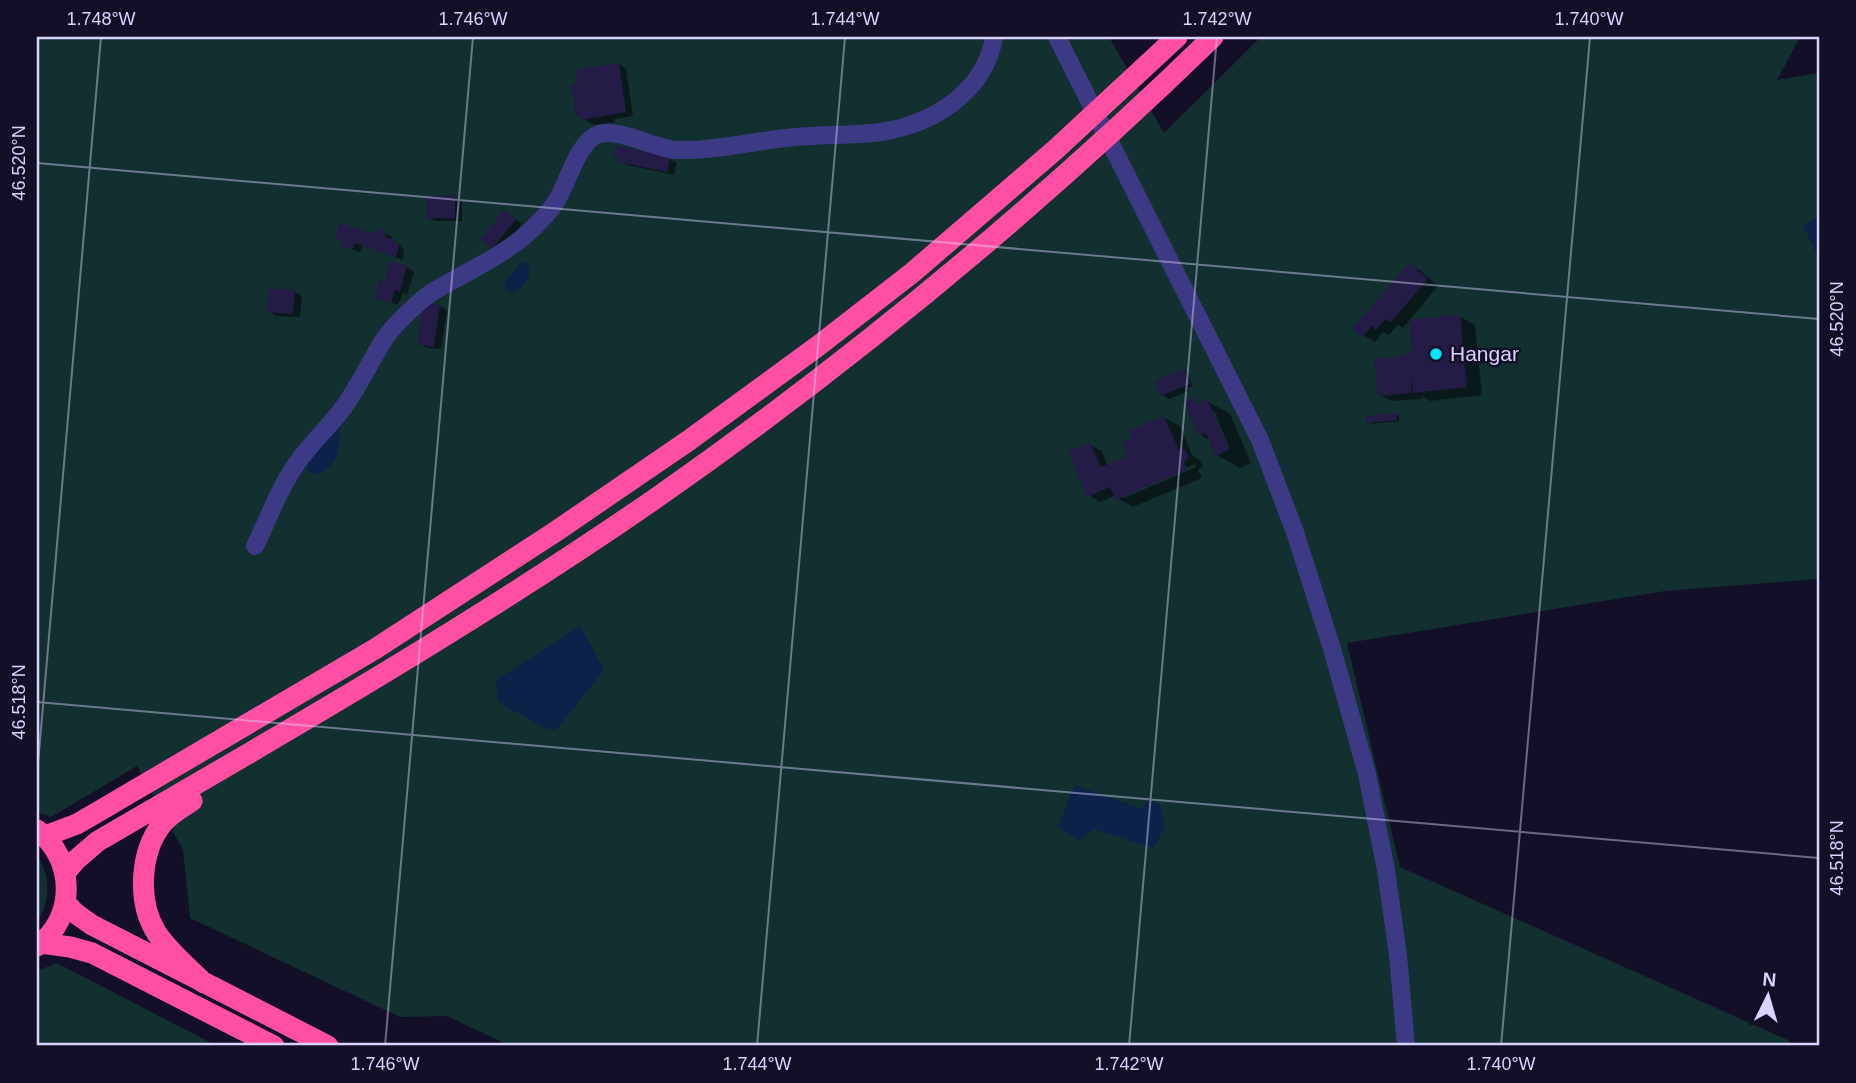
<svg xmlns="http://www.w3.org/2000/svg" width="1856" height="1083" font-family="Helvetica,sans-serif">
  <rect width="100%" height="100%" fill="#130f26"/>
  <!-- green -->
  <path fill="#12302f" d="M 37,37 L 1109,37 L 1164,133 L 1261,37 L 1800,37 L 1777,80 L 1819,73 L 1819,579 L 1665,591 L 1347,643 L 1400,867 L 1788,1040 L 1792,1046 L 510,1046 L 447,1016 L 400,1017 L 190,918 L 183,850 L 137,766 L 51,817 L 37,812 Z
    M 37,855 C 51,877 51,900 37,922 Z
    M 57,963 L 217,1046 L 37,1046 L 37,971 Z"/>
  <!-- water -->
  <path fill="#0c2248" d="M 1819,217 L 1819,259 L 1803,225 Z
    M 524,262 L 528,264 C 533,276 524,289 512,292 L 505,289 C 503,281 507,280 512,274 C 515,271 518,266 520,263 Z
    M 339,420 C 339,435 342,453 331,466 C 327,470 321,472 316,474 C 308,473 306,469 305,461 Z
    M 580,625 L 604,670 L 562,723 L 554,730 L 545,728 L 502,704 L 497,699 L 497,686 L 495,681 Z
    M 1075,785 L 1141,809 L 1149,799 L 1160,805 L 1165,827 L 1153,848 L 1093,829 L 1080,840 L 1058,827 Z"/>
  <!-- shadow -->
  <path fill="#0007" fill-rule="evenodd" d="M 619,64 L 626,69 L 633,116 L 615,119 L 615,122 L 594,125 L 577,115 Z
    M 615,156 L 669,159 L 677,163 L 674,175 L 627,165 Z
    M 454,197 L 462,201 L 462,221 L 435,221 L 428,217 Z
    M 512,216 L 522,224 L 500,252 L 493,248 Z
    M 385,233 L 392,237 L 392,241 L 402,246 L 401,248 L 404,249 L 403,260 L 363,245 L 360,252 L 350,249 L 344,241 L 337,237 L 377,236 Z
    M 1410,265 L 1421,271 L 1438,286 L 1403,328 L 1398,325 L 1389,335 L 1383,332 L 1375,342 L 1363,335 Z
    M 407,267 L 414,272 L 407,295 L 403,293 L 398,305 L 377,297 L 385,284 Z
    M 295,292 L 302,296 L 300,317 L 276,316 L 269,311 Z
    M 425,305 L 440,306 L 447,310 L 441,349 L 427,348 L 419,343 Z
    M 1459,316 L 1475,325 L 1482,395 L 1430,401 L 1422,396 L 1422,399 L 1392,401 L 1380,395 L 1410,357 Z
    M 1184,370 L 1187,372 L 1193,386 L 1188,388 L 1189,391 L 1169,399 L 1162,395 Z
    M 1193,399 L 1198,405 L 1207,401 L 1230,414 L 1251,463 L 1240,468 L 1217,455 L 1211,441 L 1200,435 ZM 1214,411 L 1229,447 L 1226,447 L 1211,412 Z
    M 1396,414 L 1399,416 L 1399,421 L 1371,424 L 1368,422 Z
    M 1164,418 L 1180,426 L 1192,455 L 1201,461 L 1203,467 L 1198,469 L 1202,478 L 1133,507 L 1117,498 L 1116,495 L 1100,502 L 1088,495 L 1090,445 L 1102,451 L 1108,466 L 1130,457 ZM 1195,464 L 1196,467 L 1124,498 L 1124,494 Z"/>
  <!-- building -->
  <path fill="#241b47" d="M 619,63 L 626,112 L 581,120 L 580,115 L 576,116 L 571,84 L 576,84 L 575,70 Z
    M 617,145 L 670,158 L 667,172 L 618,162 L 619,158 L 613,157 Z
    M 455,195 L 455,218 L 426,218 L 426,196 Z
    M 504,210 L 516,219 L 492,249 L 480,240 Z
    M 339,223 L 376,234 L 377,229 L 386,232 L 385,237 L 395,240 L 394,243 L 397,243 L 399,247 L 396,257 L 355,243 L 352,250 L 340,246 L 342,240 L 335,238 Z
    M 390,261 L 407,266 L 400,292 L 395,290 L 391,303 L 374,298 L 379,280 L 384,282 Z
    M 1409,263 L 1428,279 L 1391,322 L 1386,319 L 1376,330 L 1372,326 L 1362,337 L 1352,329 Z
    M 269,288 L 295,290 L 293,314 L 267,312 Z
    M 423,303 L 440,305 L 434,347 L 417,344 Z
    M 1460,314 L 1467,387 L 1413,393 L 1411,378 L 1411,393 L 1378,396 L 1374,359 L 1408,355 L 1407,352 L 1412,352 L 1409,320 Z
    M 1184,369 L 1191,384 L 1160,396 L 1154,381 Z
    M 1194,397 L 1196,404 L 1207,399 L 1229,450 L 1215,456 L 1206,433 L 1199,436 L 1184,401 Z
    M 1388,413 L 1396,413 L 1397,420 L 1366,423 L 1366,416 Z
    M 1164,416 L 1179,450 L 1183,448 L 1186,451 L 1189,458 L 1184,461 L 1187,469 L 1116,500 L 1110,487 L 1087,497 L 1068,452 L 1090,443 L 1101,467 L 1127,456 L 1122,443 L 1131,439 L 1128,431 Z"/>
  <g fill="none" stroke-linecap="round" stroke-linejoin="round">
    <!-- minor -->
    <path stroke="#3d3a85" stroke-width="18" d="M 1057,37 L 1260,440 L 1295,532 L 1333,652 L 1367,774 L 1386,870 L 1398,955 L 1406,1046
      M 255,546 C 268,520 278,490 295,466 C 310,443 333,424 348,401 C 361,381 371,361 383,341 C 393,326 409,311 423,299 C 433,290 446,284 459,277 C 488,261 518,246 541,220 C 547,214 553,207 557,200 C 568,182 578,141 599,134 C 620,128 652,148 676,150 C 712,151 750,142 786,138 C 818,134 850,136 881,132 C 933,124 985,92 994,37"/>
    <!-- highway -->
    <path stroke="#ff4fa3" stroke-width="21" d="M 192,801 C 181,808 170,814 162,824 C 140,852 137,901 156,932 C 168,951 188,967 204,983
      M 37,830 C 75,858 77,918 37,946
      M 45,836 L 77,824 L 96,813 L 375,649 L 555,532 L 688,441 L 818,346 L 912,273 L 1055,150 L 1177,37
      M 65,873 L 76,860 L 98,841 C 288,731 479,621 659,496 C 856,358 1041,204 1213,37
      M 65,902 L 75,913 L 92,925 L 328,1046
      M 41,943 L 70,947 L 92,953 L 274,1046"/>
  </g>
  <!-- ticks -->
  <path fill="none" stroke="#d9d4ff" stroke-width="2" stroke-opacity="0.45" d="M 37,163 L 1819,319M 37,702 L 1819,858M 37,775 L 101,37M 385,1046 L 473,37M 757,1046 L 845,37M 1129,1046 L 1217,37M 1501,1046 L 1590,37"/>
  <!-- markers -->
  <circle fill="#00e5ff" stroke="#130f26" stroke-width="2.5" cx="1436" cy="354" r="7"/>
  <g text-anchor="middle" stroke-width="5" stroke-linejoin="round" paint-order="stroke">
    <!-- poi labels -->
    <g font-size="21" fill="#d9d4ff" stroke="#130f26" text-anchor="start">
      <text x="1450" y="361">Hangar</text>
    </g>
  </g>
  <!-- border -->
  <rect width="1856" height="1083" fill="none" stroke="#130f26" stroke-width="77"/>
  <!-- north arrow -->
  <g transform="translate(1768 996) rotate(5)" stroke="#130f26" stroke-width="5" paint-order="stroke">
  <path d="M0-5L12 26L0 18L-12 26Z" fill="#d9d4ff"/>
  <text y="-10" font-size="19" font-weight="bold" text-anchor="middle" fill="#d9d4ff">N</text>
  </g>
  <rect x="38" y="38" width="1780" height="1006" fill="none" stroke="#d9d4ff" stroke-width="2.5"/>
  <g font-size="18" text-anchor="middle" fill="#d9d4ff">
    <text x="101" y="25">1.748°W</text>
    <text x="473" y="25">1.746°W</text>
    <text x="845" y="25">1.744°W</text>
    <text x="1217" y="25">1.742°W</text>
    <text x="1589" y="25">1.740°W</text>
    <text transform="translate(19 163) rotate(-90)" y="6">46.520°N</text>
    <text transform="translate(1837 319) rotate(-90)" y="6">46.520°N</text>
    <text transform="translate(19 702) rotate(-90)" y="6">46.518°N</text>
    <text transform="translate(1837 858) rotate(-90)" y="6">46.518°N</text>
    <text x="385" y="1070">1.746°W</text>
    <text x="757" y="1070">1.744°W</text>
    <text x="1129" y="1070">1.742°W</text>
    <text x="1501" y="1070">1.740°W</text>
  </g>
</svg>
